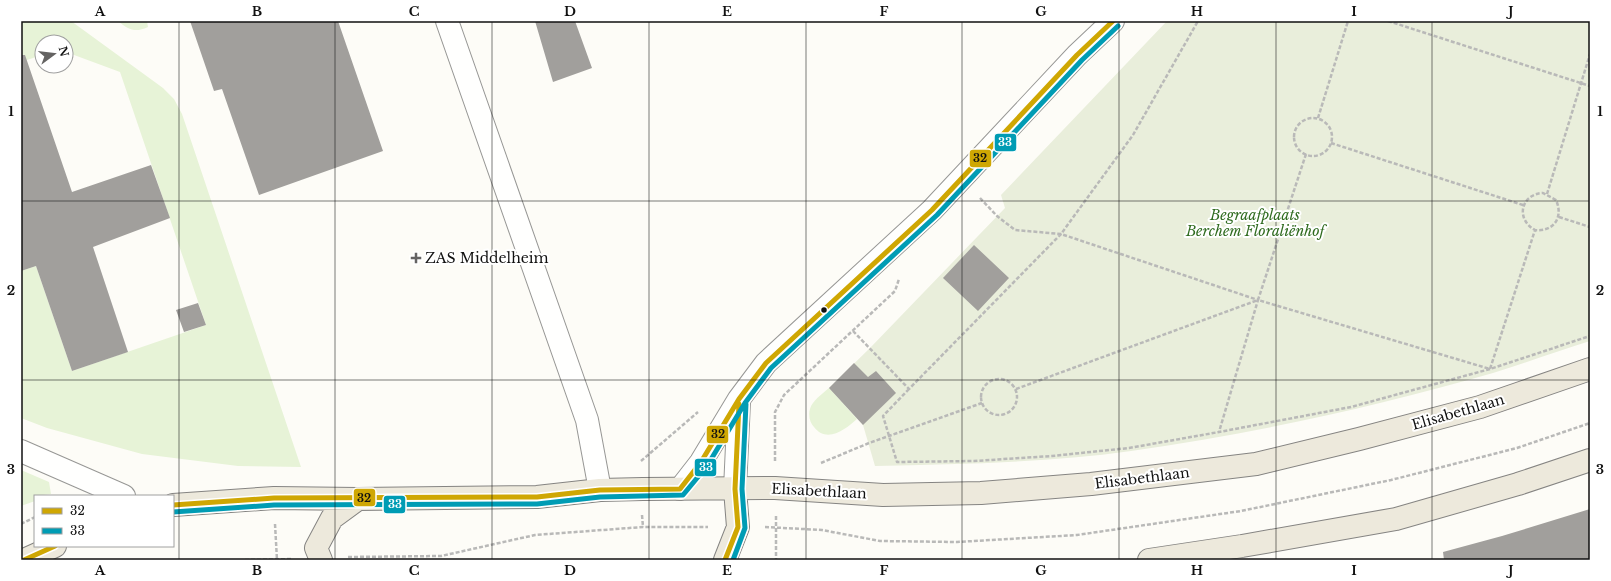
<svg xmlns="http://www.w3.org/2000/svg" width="1611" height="581" font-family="'Libre Baskerville',serif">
  <rect width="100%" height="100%" fill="#fdfcf7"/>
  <!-- green -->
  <path fill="#e7f3d7" d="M 21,21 L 71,21 L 163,88 L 174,99 L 182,114 L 301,467 L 238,466 L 142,454 L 47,428 L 21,418 L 21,271 L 36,266 L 72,371 L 206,325 L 120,72 L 66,52 L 66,42 L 42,42 L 42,55 L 21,62 Z
    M 118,21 L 147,21 L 148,27 C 135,33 129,30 118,21 Z
    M 829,388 L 857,419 C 846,429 827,444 814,427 C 810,423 808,415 810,409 C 812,401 822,394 829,388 Z
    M 21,470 L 49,482 L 51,494 L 35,496 L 35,501 L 21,506 Z"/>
  <!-- cemetery -->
  <path fill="#e9eedb" d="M 1167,21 L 1590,21 L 1590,341 C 1558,351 1525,363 1493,373 C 1374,407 1253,434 1131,451 C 1046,463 961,464 875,466 L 863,425 L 829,388 L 870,348 L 1005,208 L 1001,195 Z"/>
  <!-- building -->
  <path fill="#a19f9c" d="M 190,21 L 338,21 L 383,151 L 259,195 L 222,89 L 214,91 Z
    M 535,21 L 575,21 L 592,68 L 553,82 Z
    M 21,55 L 25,55 L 72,192 L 151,165 L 170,218 L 93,247 L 128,352 L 72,371 L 36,266 L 21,271 Z
    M 974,245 L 1009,278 L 978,311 L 943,278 Z
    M 198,303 L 206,325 L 184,332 L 176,310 Z
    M 854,363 L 868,377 L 876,371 L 896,393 L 863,425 L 829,388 Z
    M 1590,509 L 1590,560 L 1444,560 L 1443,552 L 1502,536 Z"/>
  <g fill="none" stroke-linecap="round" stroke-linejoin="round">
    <!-- minor casing -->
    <g stroke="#979795" stroke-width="24">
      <path id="minor" d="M 447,21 L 587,420 L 600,490
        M 21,451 L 124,496
        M 680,489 L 701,462 L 739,399 L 766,363 L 932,210 L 1077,55 L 1113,21
        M 735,489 L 739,402"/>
    </g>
    <!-- major casing -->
    <g stroke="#858482" stroke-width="24">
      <path id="major" d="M 173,505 L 274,498 L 358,499 L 537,497 L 600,490 L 643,489 L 775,488 L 883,495 L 981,493 L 1091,484 L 1256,464 L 1359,439 L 1480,407 L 1590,369
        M 24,560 L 55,546
        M 321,560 L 316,548 L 332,518 L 358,499
        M 725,560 L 738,527 L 735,489
        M 1149,560 L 1242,546 L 1396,519 L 1518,484 L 1590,460"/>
    </g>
    <!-- path -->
    <path stroke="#b9b9b8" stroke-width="2.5" stroke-dasharray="4 2" stroke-linecap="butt" d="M 1388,21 L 1590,86
      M1294 137a19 19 0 1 1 38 0a19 19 0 1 1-38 0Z
      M 1318,118 L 1348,21
      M 1331,143 L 1523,205
      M 1306,154 L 1258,300 L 1490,369 L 1535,230 C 1515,219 1521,194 1543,193 L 1556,200 C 1564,218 1553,232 1535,230
      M 1547,194 L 1590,54
      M 980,198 L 997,216 L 1015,230 L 1061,234 L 1258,300 L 1219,432
      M 1559,217 L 1590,227
      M 853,331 L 909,389 L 1061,234 L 1133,135 L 1198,21
      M981 397a18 18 0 1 1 36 0a18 18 0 1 1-36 0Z
      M 909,389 L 883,416 L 897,462 L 974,461 L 1052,456 L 1129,448 L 1219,432 L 1351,407 L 1490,369 L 1590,336
      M 1016,389 L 1258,300
      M 641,461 L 698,412
      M 775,461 L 775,412 L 784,395 L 895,291 L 899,279
      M 821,463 L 869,443 L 982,403
      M 642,515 L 643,527
      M 776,516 L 776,560
      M 21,524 L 35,517
      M 275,524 L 277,560
      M 765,527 L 822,530 L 880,541 L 957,542 L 1077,535 L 1241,511 L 1391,480 L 1517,448 L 1590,423
      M 348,557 L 441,556 L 535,535 L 643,527 L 708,527
      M 245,560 L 291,559"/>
    <!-- minor -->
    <use href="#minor" stroke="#fffffe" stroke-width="22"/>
    <!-- major -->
    <use href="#major" stroke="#ede9dc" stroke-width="22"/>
    <!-- bus-1 casing -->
    <g stroke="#fff" stroke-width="8">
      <path id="bus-1" d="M 173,505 L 274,498 L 537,497 L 600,490 L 680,489 L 701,462 L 739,399 L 766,363 L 932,210 L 1077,55 L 1113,21
        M 24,560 L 55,546
        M 725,560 L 738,527 L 735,489 L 739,404"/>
    </g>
    <!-- bus-2 casing -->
    <g stroke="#fff" stroke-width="8">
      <path id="bus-2" d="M 173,512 L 274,505 L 537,504 L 600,497 L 683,495 L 707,466 L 745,403 L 771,368 L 937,215 L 1082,60 L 1118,26
        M 733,560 L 745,528 L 742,489 L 746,404"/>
    </g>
    <!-- bus-1 -->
    <use href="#bus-1" stroke="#cfa703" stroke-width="5"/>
    <!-- bus-2 -->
    <use href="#bus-2" stroke="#009cb4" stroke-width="5"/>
  </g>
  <!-- grid -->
  <path fill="none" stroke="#111" stroke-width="1" stroke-opacity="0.55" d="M 179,21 L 179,560M 335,21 L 335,560M 492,21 L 492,560M 649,21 L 649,560M 806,21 L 806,560M 962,21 L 962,560M 1119,21 L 1119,560M 1276,21 L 1276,560M 1432,21 L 1432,560M 21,201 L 1590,201M 21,380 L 1590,380"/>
  <!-- markers -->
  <path fill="#646362" stroke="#fff" stroke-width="1.5" d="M414 252h4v4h4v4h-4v4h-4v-4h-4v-4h4z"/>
  <circle fill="#111" stroke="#fff" stroke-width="1.5" cx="824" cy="310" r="3.5"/>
  <g text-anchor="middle" stroke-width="4" stroke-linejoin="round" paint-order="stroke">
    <!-- park labels -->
    <g font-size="14" font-style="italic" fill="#2f6b1f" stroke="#fff">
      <text x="1255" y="220">Begraafplaats<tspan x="1255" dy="16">Berchem Floraliënhof</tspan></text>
    </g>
    <!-- poi labels -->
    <g font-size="14" fill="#111" stroke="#fff" text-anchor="start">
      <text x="425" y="263">ZAS Middelheim</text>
    </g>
    <!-- street labels -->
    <g font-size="14" fill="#111" stroke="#fff">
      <text transform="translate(1458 412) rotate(-16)" y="5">Elisabethlaan</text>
      <text transform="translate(1142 478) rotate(-7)" y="5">Elisabethlaan</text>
      <text transform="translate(819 491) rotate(3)" y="5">Elisabethlaan</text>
    </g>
  </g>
  <g stroke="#fff" stroke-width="1.5">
    <rect x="994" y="133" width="23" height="19" rx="4" fill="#009cb4"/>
    <rect x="969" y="149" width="23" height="19" rx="4" fill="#cfa703"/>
    <rect x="706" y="425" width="23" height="19" rx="4" fill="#cfa703"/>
    <rect x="694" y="458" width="23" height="19" rx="4" fill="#009cb4"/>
    <rect x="353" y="488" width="23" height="19" rx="4" fill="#cfa703"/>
    <rect x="383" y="495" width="23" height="19" rx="4" fill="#009cb4"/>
  </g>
  <g font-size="11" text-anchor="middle" font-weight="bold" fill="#fff">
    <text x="1005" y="146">33</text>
    <text x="706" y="471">33</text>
    <text x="395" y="508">33</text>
  </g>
  <g font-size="11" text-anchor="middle" font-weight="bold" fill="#111">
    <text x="980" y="162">32</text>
    <text x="718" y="438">32</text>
    <text x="364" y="502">32</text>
  </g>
  <!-- border -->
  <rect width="1611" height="581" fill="none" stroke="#ffffff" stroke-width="44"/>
  <!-- legend -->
  <rect x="34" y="495" width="140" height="52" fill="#ffffff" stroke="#a0a0a0"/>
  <rect x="42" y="508" width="20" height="6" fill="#cfa703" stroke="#a0a0a0"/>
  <text x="70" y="515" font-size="12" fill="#111111">32</text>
  <rect x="42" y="528" width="20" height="6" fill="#009cb4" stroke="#a0a0a0"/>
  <text x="70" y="535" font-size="12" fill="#111111">33</text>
  <!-- north arrow -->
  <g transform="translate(54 54) rotate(75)"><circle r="19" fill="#ffffff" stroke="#a0a0a0"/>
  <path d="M0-3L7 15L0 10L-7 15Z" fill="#646362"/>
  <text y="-6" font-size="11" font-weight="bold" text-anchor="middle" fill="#111111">N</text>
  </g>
  <rect x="22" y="22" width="1567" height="537" fill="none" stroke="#111" stroke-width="1.5"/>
  <g font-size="13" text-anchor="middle" font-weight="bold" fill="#111">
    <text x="100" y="16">A</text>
    <text x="257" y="16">B</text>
    <text x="414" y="16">C</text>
    <text x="570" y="16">D</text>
    <text x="727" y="16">E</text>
    <text x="884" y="16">F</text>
    <text x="1041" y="16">G</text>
    <text x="1197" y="16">H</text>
    <text x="1354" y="16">I</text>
    <text x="1511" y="16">J</text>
    <text x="11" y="116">1</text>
    <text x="1600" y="116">1</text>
    <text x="11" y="295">2</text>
    <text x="1600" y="295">2</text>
    <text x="11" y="474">3</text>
    <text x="1600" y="474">3</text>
    <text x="100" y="575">A</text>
    <text x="257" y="575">B</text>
    <text x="414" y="575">C</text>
    <text x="570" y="575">D</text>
    <text x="727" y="575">E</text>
    <text x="884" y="575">F</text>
    <text x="1041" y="575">G</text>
    <text x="1197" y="575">H</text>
    <text x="1354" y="575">I</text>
    <text x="1511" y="575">J</text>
  </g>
</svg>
